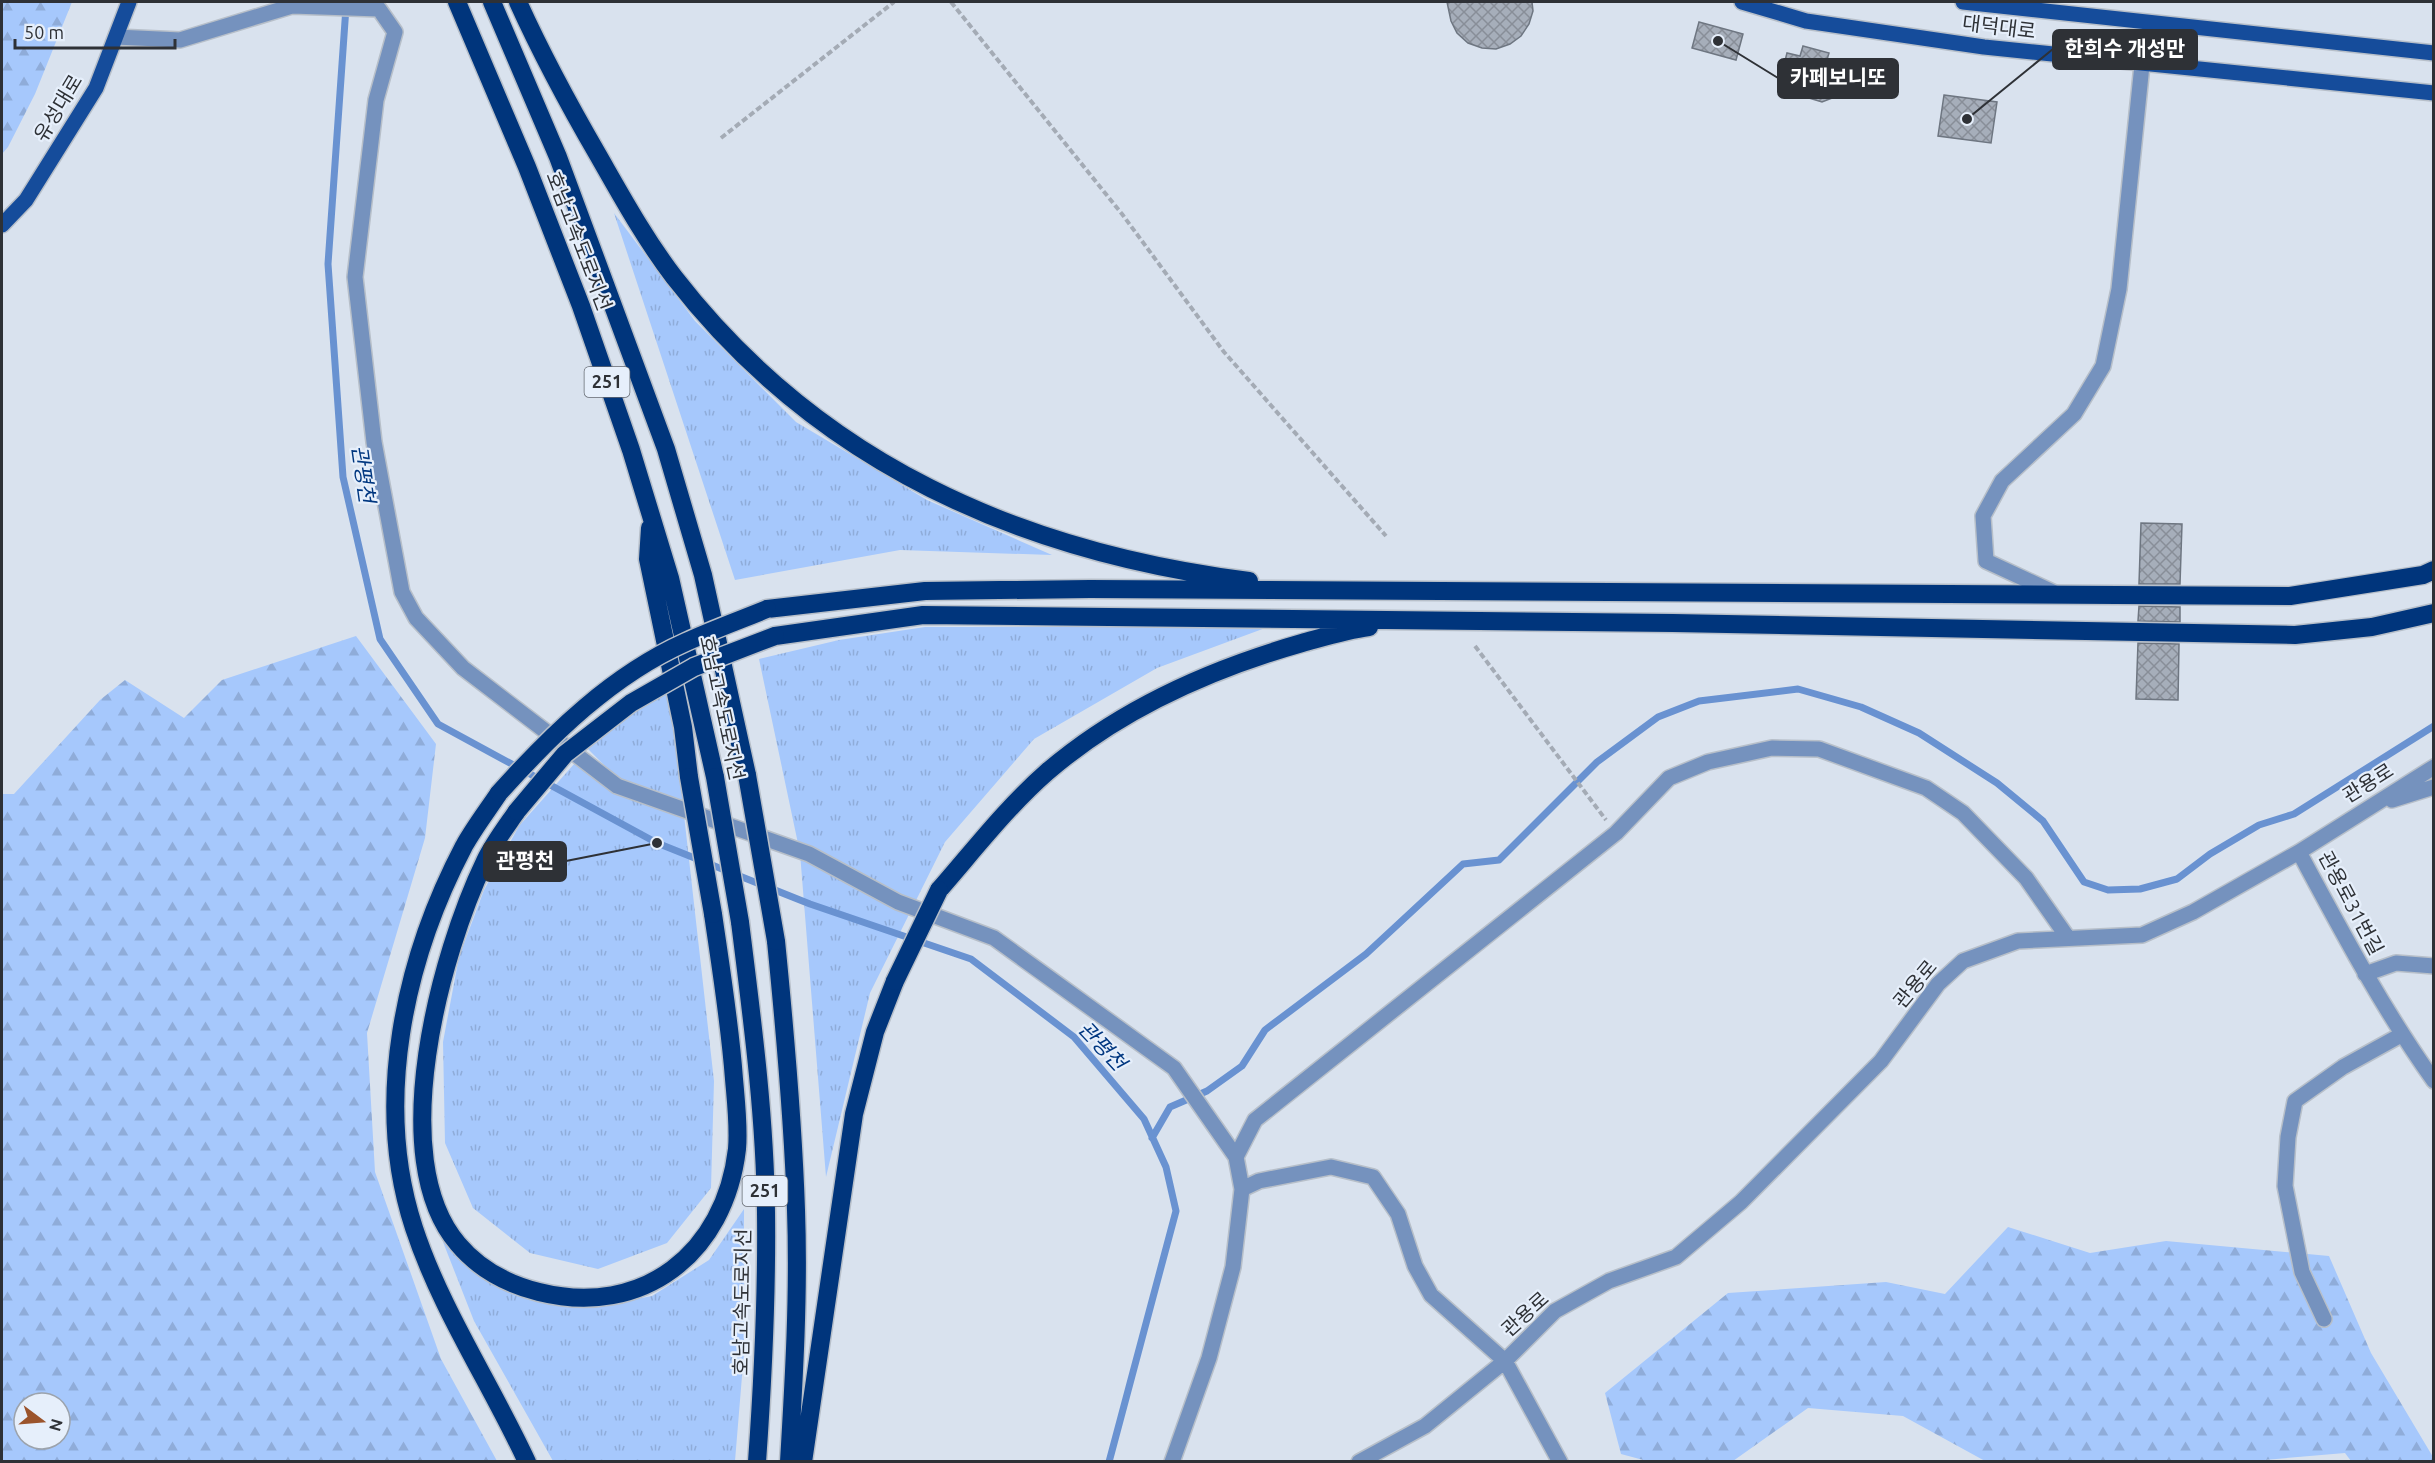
<svg xmlns="http://www.w3.org/2000/svg" width="2435" height="1463" font-family="Ubuntu,'Noto Sans KR',sans-serif">
  <defs>
    <pattern id="grass-tufts" width="24" height="20" patternUnits="userSpaceOnUse" patternTransform="scale(1.5)"><rect width="24" height="20" fill="#a6c8fc"/><path d="M3 7l-1-3M5 7V3M7 7l1-3M15 17l-1-3M17 17v-4M19 17l1-3" fill="none" stroke="#8facd9"/></pattern>
    <pattern id="forest-firs" width="22" height="20" patternUnits="userSpaceOnUse" patternTransform="scale(1.5)"><rect width="22" height="20" fill="#a6c8fc"/><path d="M5 1l3.5 6h-7zM16 11l3.5 6h-7z" fill="#8facd9"/></pattern>
    <pattern id="building-cross-hatch" width="8" height="8" patternUnits="userSpaceOnUse" patternTransform="scale(1.5)"><rect width="8" height="8" fill="#a6aeba"/><path d="M0 0l8 8M0 8l8-8" fill="none" stroke="#888e98"/></pattern>
  </defs>
  <rect width="100%" height="100%" fill="#d9e2ee"/>
  <!-- grass -->
  <path fill="url(#grass-tufts)" d="M 614,213 L 695,321 L 796,422 L 927,500 L 1052,555 L 900,550 L 735,580 Z
    M 925,627 L 1268,627 L 1157,668 L 1034,739 L 945,842 L 870,993 L 826,1177 L 800,853 L 759,659 L 839,640 Z
    M 669,687 L 690,805 L 619,780 L 588,749 L 640,706 Z
    M 575,763 L 684,815 L 714,1081 L 711,1188 L 667,1243 L 598,1269 L 530,1253 L 473,1208 L 445,1143 L 443,1042 L 459,957 L 484,890 L 519,826 Z
    M 744,1209 L 744,1352 L 735,1461 L 553,1461 L 474,1321 L 443,1242 L 516,1294 L 590,1308 L 652,1296 L 709,1260 Z"/>
  <!-- forest -->
  <path fill="url(#forest-firs)" fill-rule="evenodd" d="M 2,2 L 72,2 L 35,94 L 8,147 L 2,154 Z
    M 356,636 L 436,744 L 425,838 L 367,1033 L 375,1172 L 441,1359 L 497,1461 L 2,1461 L 2,794 L 14,794 L 100,700 L 125,680 L 184,718 L 222,680 ZM 24,1403 L 60,1403 L 60,1439 L 24,1439 Z
    M 2008,1227 L 2090,1253 L 2166,1241 L 2329,1256 L 2371,1353 L 2433,1457 L 2433,1461 L 2351,1461 L 2345,1453 L 2241,1462 L 1985,1461 L 1903,1416 L 1808,1408 L 1733,1461 L 1647,1461 L 1621,1454 L 1605,1393 L 1728,1293 L 1886,1282 L 1945,1294 Z"/>
  <g fill="none" stroke-linecap="round" stroke-linejoin="round">
    <!-- stream -->
    <path stroke="#6992d1" stroke-width="7" d="M 346,7 L 328,264 L 343,477 L 380,639 L 438,724 L 657,843 L 810,904 L 971,959 L 1074,1037 L 1144,1119 L 1166,1167 L 1176,1211 L 1109,1462
      M 1152,1138 L 1170,1107 L 1207,1091 L 1242,1066 L 1265,1030 L 1366,954 L 1463,864 L 1499,860 L 1597,762 L 1658,717 L 1699,701 L 1798,689 L 1861,707 L 1919,733 L 1997,783 L 2043,821 L 2084,882 L 2108,890 L 2140,889 L 2177,879 L 2210,854 L 2259,825 L 2294,814 L 2434,726"/>
  </g>
  <!-- building -->
  <path fill="url(#building-cross-hatch)" stroke="#6e7681" stroke-width="1.5" d="M 1447,2 L 1532,2 L 1533,11 L 1529,24 L 1521,36 L 1510,44 L 1496,49 L 1482,48 L 1468,43 L 1457,33 L 1451,21 Z
    M 1699,22 L 1743,34 L 1736,60 L 1692,48 Z
    M 1803,46 L 1829,53 L 1826,63 L 1843,68 L 1835,97 L 1822,102 L 1789,92 L 1779,84 L 1787,53 L 1800,56 Z
    M 1944,95 L 1997,102 L 1991,143 L 1938,136 Z
    M 2141,523 L 2182,524 L 2180,584 L 2139,584 Z
    M 2139,606 L 2180,607 L 2180,622 L 2138,621 Z
    M 2138,643 L 2179,644 L 2178,700 L 2136,699 Z"/>
  <g fill="none" stroke-linecap="round" stroke-linejoin="round">
    <!-- minor casing -->
    <g stroke="#b7bfc9" stroke-width="18">
      <path id="minor" d="M 116,37 L 180,40 L 292,6 L 379,9 L 395,32 L 376,100 L 355,277 L 374,442 L 402,592 L 416,618 L 463,668 L 617,786 L 809,854 L 898,902 L 994,938 L 1174,1068 L 1236,1157
        M 2057,594 L 1986,561 L 1983,516 L 2002,481 L 2074,414 L 2103,366 L 2119,289 L 2142,65
        M 2392,800 L 2434,787
        M 2299,852 C 2341,930 2382,1008 2434,1081
        M 2365,974 L 2396,963 L 2434,966
        M 1242,1189 L 1259,1181 L 1331,1167 L 1373,1177 L 1398,1214 L 1415,1266 L 1431,1295 L 1505,1361 L 1560,1462
        M 2324,1319 L 2302,1272 L 2285,1186 L 2288,1137 L 2295,1101 L 2343,1067 L 2401,1035
        M 1172,1462 L 1209,1358 L 1233,1267 L 1242,1189 L 1236,1157 L 1255,1120 L 1616,833 L 1669,778 L 1708,762 L 1772,748 L 1819,749 L 1926,788 L 1963,813 L 2026,878 L 2068,938
        M 1359,1462 L 1425,1426 L 1505,1361 L 1555,1311 L 1609,1281 L 1676,1257 L 1741,1202 L 1881,1061 L 1938,984 L 1963,961 L 2018,941 L 2142,935 L 2193,912 L 2299,852 L 2434,767"/>
    </g>
    <!-- major casing -->
    <g stroke="#b7bfc9" stroke-width="18">
      <path id="major" d="M 1742,2 L 1806,21 L 1984,47 L 2434,93
        M 1963,2 L 2434,53
        M 2,225 L 26,200 L 96,88 L 129,2"/>
    </g>
    <!-- highway casing -->
    <g stroke="#b7bfc9" stroke-width="21">
      <path id="highway" d="M 457,2 L 527,167 L 581,306 L 631,450 L 670,578 L 715,777
        M 492,2 L 558,157 L 666,449 L 703,575 L 747,775
        M 518,2 C 542,55 569,105 598,155 C 622,197 645,239 674,277 C 818,463 1019,552 1249,581
        M 650,528 L 648,559 L 683,727 L 689,777
        M 767,609 L 925,591 L 1090,589 L 2290,596 L 2423,575 L 2434,570
        M 775,636 L 923,615 L 1673,623 L 2295,635 L 2372,627 L 2434,613
        M 499,793 C 487,811 474,828 464,846 C 404,960 373,1103 414,1228 C 441,1310 491,1384 527,1462
        M 517,811 C 506,827 493,844 485,861 C 441,952 384,1158 458,1244 C 479,1269 507,1284 539,1292 C 643,1318 725,1253 737,1149 C 739,1127 736,1102 734,1079 C 730,1024 721,969 713,914
        M 939,890 C 974,850 1007,807 1047,772 C 1119,710 1211,669 1302,643 C 1324,637 1346,630 1369,627
        M 740,922 C 752,1018 765,1115 766,1212 C 767,1295 763,1378 757,1462
        M 776,941 C 785,1031 793,1120 796,1210 C 799,1294 794,1378 789,1462
        M 803,1462 L 854,1114 L 875,1032 L 895,981"/>
    </g>
    <!-- path -->
    <path stroke="#a4abb5" stroke-width="4" stroke-dasharray="6 3" stroke-linecap="butt" d="M 951,2 L 1122,214 L 1224,352 L 1386,536
      M 721,138 L 894,2
      M 1475,646 L 1606,820"/>
    <!-- minor -->
    <use href="#minor" stroke="#7592be" stroke-width="15"/>
    <!-- major -->
    <use href="#major" stroke="#154c9b" stroke-width="15"/>
    <!-- highway -->
    <use href="#highway" stroke="#00357c" stroke-width="18"/>
    <!-- highway-bridge casing -->
    <g stroke="#b7bfc9" stroke-width="21" stroke-linecap="butt">
      <path id="highway-bridge" d="M 747,775 L 776,941
        M 689,777 L 713,914
        M 715,777 L 740,922
        M 499,793 C 552,734 612,675 686,642 C 712,630 740,620 767,609
        M 517,811 L 565,754 L 631,703 L 694,667 L 775,636
        M 895,981 L 939,890"/>
    </g>
    <!-- highway-bridge -->
    <use href="#highway-bridge" stroke="#00357c" stroke-width="18"/>
  </g>
  <g text-anchor="middle" stroke-width="4.5" stroke-linejoin="round" paint-order="stroke">
    <!-- shield labels -->
    <g fill="#e6effb" stroke="#656a71" stroke-width="1.5">
      <rect x="584.5" y="367" width="45" height="30" rx="4.5"/>
      <rect x="742.5" y="1176" width="45" height="30" rx="4.5"/>
    </g>
    <g font-size="18" font-weight="bold" fill="#2e3136">
      <text x="607" y="388">251</text>
      <text x="765" y="1197">251</text>
    </g>
    <!-- street labels -->
    <g font-size="20" fill="#2e3136" stroke="#e6effb">
      <text transform="translate(1999 27) rotate(7)" y="7">대덕대로</text>
      <text transform="translate(58 108) rotate(-59)" y="7">유성대로</text>
      <text transform="translate(579 241) rotate(69)" y="7">호남고속도로지선</text>
      <text transform="translate(722 708) rotate(78)" y="7">호남고속도로지선</text>
      <text transform="translate(2368 783) rotate(-32)" y="7">관용로</text>
      <text transform="translate(2351 903) rotate(62)" y="7">관용로31번길</text>
      <text transform="translate(1915 984) rotate(-50)" y="7">관용로</text>
      <text transform="translate(742 1302) rotate(-89)" y="7">호남고속도로지선</text>
      <text transform="translate(1525 1314) rotate(-42)" y="7">관용로</text>
    </g>
    <!-- water labels -->
    <g font-size="21" font-style="italic" fill="#003780" stroke="#e6effb">
      <text transform="translate(363 474) rotate(82)" y="7">관평천</text>
      <text transform="translate(1102 1046) rotate(47)" y="7">관평천</text>
    </g>
  </g>
  <!-- callouts -->
  <path fill="none" stroke="#2e3136" stroke-width="2" d="M1967 119L2053 49M1718 41L1778 78M657 843L566 861"/>
  <g fill="#2e3136" stroke="#e6effb" stroke-width="2">
    <circle cx="1967" cy="119" r="6"/>
    <circle cx="1718" cy="41" r="6"/>
    <circle cx="657" cy="843" r="6"/>
  </g>
  <g fill="#2e3136" stroke="#2e3136" stroke-width="2">
    <rect x="2053" y="30" width="144" height="39" rx="6"/>
    <rect x="1778" y="59" width="120" height="39" rx="6"/>
    <rect x="484" y="842" width="82" height="39" rx="6"/>
  </g>
  <g font-size="21" text-anchor="middle" font-weight="bold" fill="#fff">
    <text x="2125" y="56">한희수 개성만</text>
    <text x="1838" y="85">카페보니또</text>
    <text x="525" y="868">관평천</text>
  </g>
  <!-- border -->
  <rect width="2435" height="1463" fill="none" stroke="#2e3136" stroke-width="6"/>
  <!-- north arrow -->
  <g transform="translate(42 1421) rotate(106)"><circle r="28" fill="#e6effb" stroke="#9ca3ac" stroke-width="1.5"/>
  <path d="M0-4.5L10 22L0 15L-10 22Z" fill="#9b542c"/>
  <text y="-9" font-size="16" font-weight="bold" text-anchor="middle" fill="#2e3136">N</text>
  </g>
  <!-- scale -->
  <path d="M15 39v9h160v-9" fill="none" stroke="#2e3136" stroke-width="3"/>
  <text x="24" y="39" font-size="18" fill="#2e3136" stroke="#e6effb" stroke-width="4.5" paint-order="stroke">50 m</text>
</svg>
